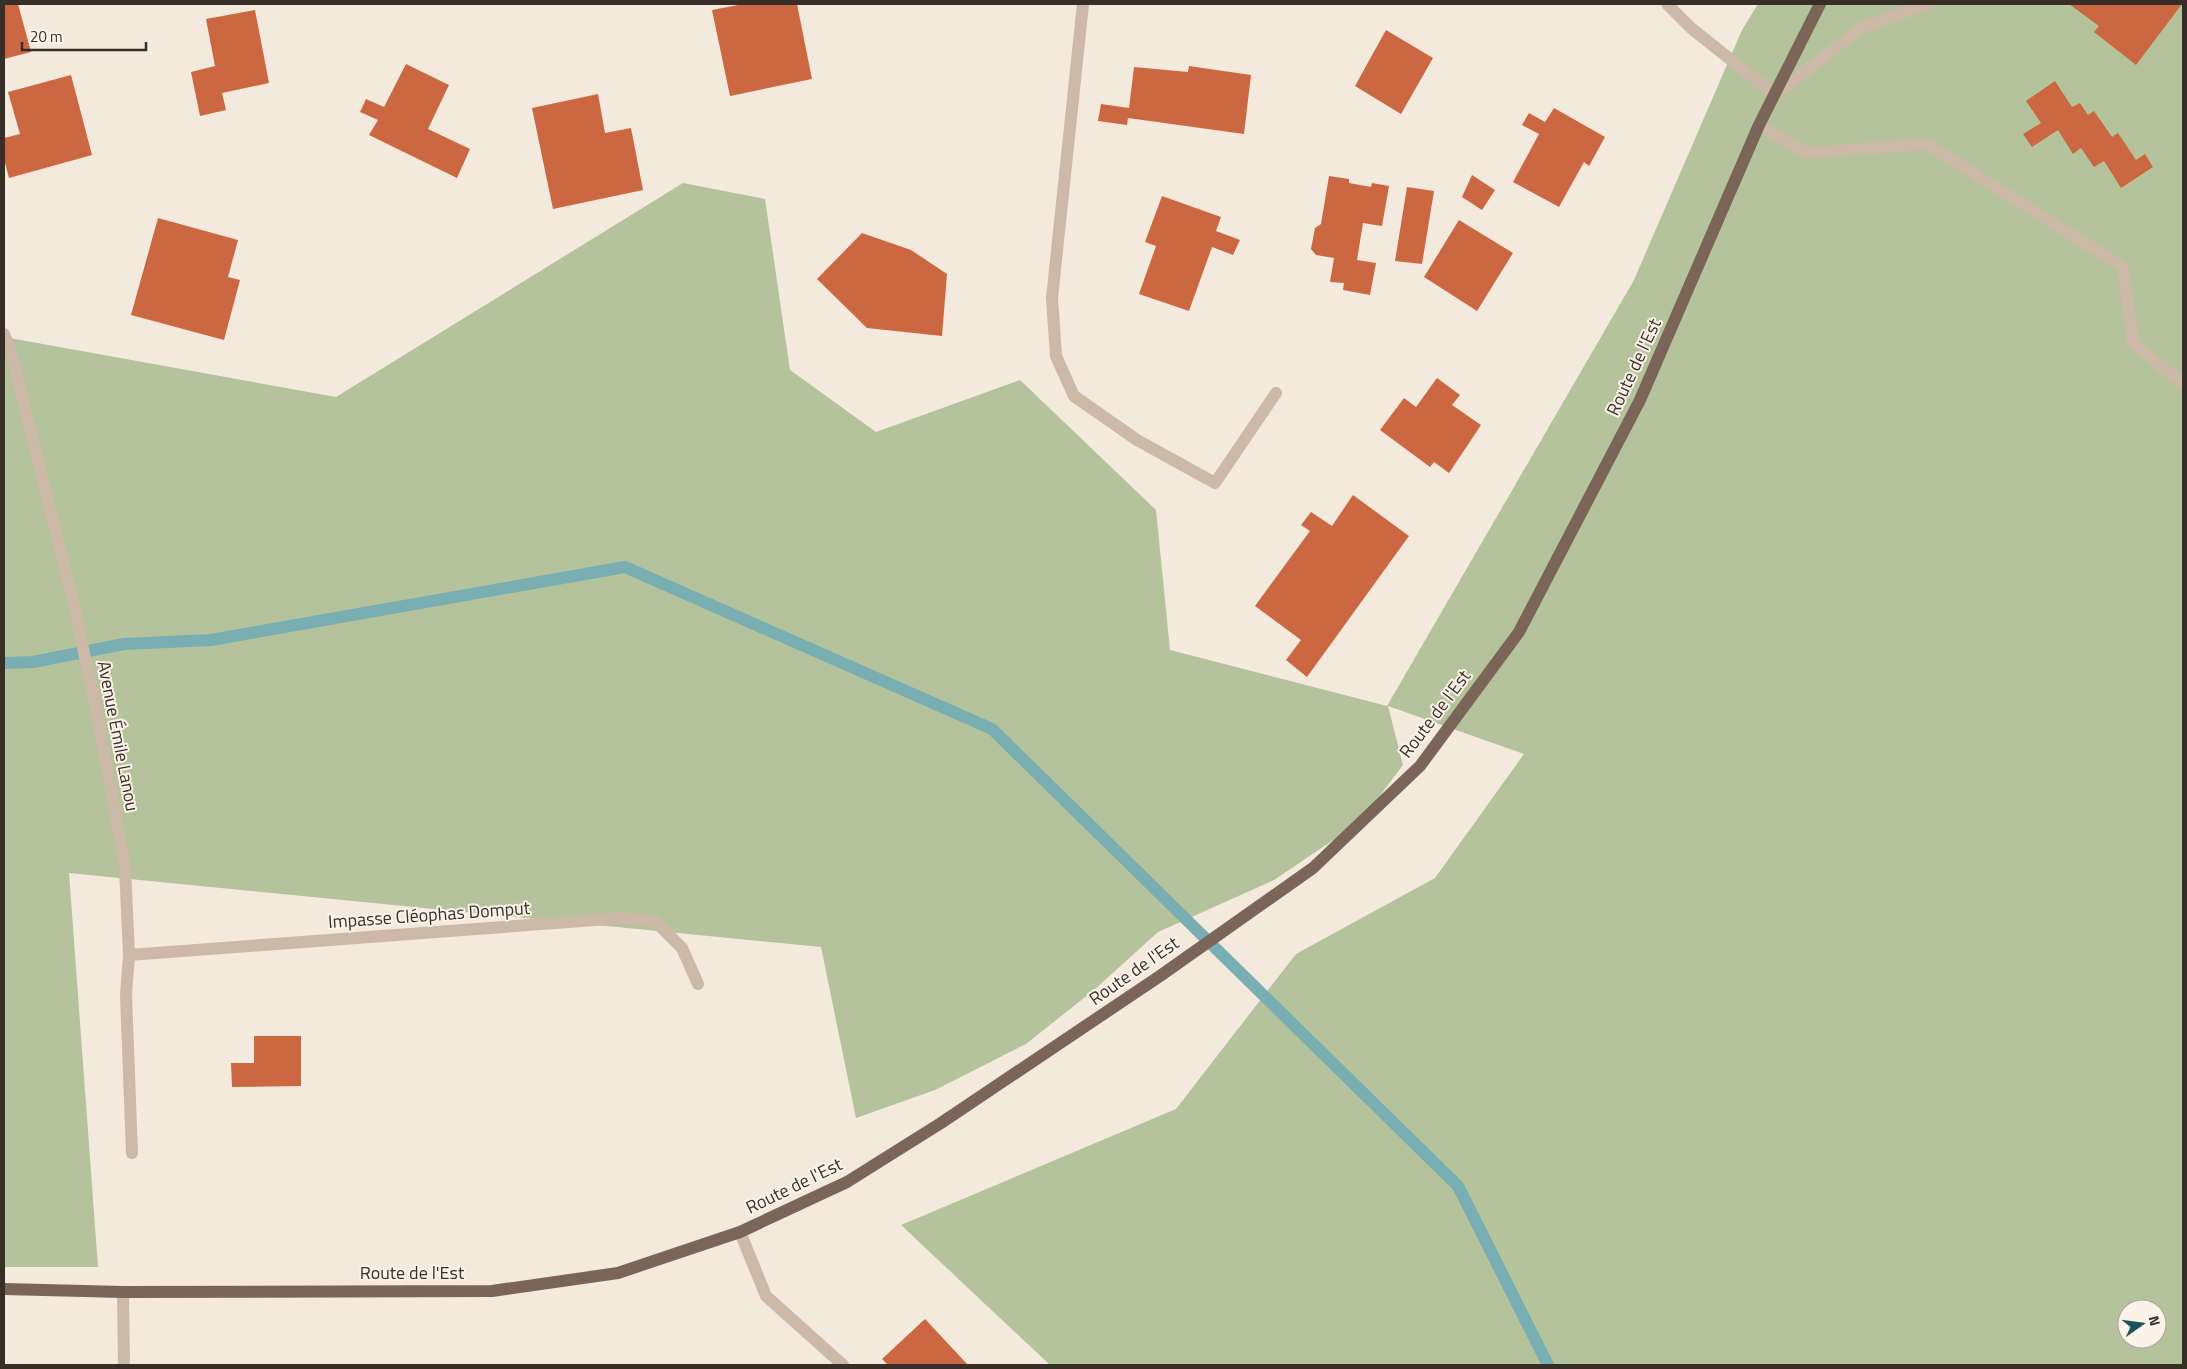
<svg xmlns="http://www.w3.org/2000/svg" width="2187" height="1369" font-family="'Titillium Web',sans-serif">
  <rect width="100%" height="100%" fill="#f3e9dc"/>
  <!-- green -->
  <path fill="#b4c39b" fill-rule="evenodd" d="M 1758,4 L 2183,4 L 2183,1365 L 1050,1365 L 901,1225 L 1176,1109 L 1296,954 L 1435,878 L 1524,754 L 1388,706 L 1403,765 L 1360,822 L 1274,880 L 1158,932 L 1094,990 L 1026,1044 L 935,1090 L 856,1118 L 821,947 L 69,873 L 98,1267 L 4,1267 L 4,337 L 336,397 L 683,183 L 765,199 L 790,370 L 876,432 L 1020,380 L 1156,510 L 1170,650 L 1387,706 L 1634,280 L 1742,30 ZM 2127,1309 L 2157,1309 L 2157,1339 L 2127,1339 Z"/>
  <g fill="none" stroke-linecap="round" stroke-linejoin="round">
    <!-- stream -->
    <path stroke="#79aeb2" stroke-width="12" d="M 4,663 L 33,662 L 124,644 L 211,640 L 625,567 L 992,729 L 1458,1186 L 1548,1365"/>
  </g>
  <!-- building -->
  <path fill="#cc6841" d="M 4,4 L 18,4 L 31,52 L 4,59 Z
    M 743,4 L 797,4 L 812,79 L 730,96 L 712,10 Z
    M 2069,4 L 2182,4 L 2136,65 L 2094,32 L 2099,26 Z
    M 255,10 L 269,83 L 222,93 L 226,110 L 200,116 L 191,72 L 215,66 L 206,19 Z
    M 1386,30 L 1433,58 L 1401,114 L 1355,86 Z
    M 406,64 L 449,85 L 428,129 L 470,149 L 457,178 L 369,135 L 378,120 L 360,112 L 366,99 L 384,107 Z
    M 1189,66 L 1251,75 L 1244,134 L 1128,118 L 1127,125 L 1098,121 L 1101,104 L 1129,108 L 1134,67 L 1188,72 Z
    M 71,75 L 92,155 L 9,178 L 4,159 L 4,138 L 20,134 L 8,92 Z
    M 2055,81 L 2072,107 L 2080,103 L 2088,115 L 2094,111 L 2112,137 L 2118,133 L 2136,160 L 2145,154 L 2153,167 L 2121,188 L 2104,161 L 2094,167 L 2081,148 L 2073,154 L 2058,130 L 2032,147 L 2023,134 L 2041,123 L 2026,101 Z
    M 598,94 L 605,133 L 631,128 L 643,190 L 553,209 L 532,108 Z
    M 1554,108 L 1605,137 L 1589,166 L 1584,162 L 1559,207 L 1513,182 L 1539,134 L 1522,125 L 1529,113 L 1545,122 Z
    M 1472,175 L 1495,190 L 1482,210 L 1462,197 Z
    M 1329,176 L 1349,179 L 1349,183 L 1371,187 L 1372,183 L 1389,186 L 1382,226 L 1363,223 L 1357,260 L 1376,263 L 1370,295 L 1343,290 L 1344,283 L 1330,282 L 1334,258 L 1316,255 L 1311,249 L 1315,228 L 1321,224 Z
    M 1407,187 L 1434,191 L 1422,264 L 1395,261 Z
    M 1162,196 L 1221,217 L 1216,231 L 1240,240 L 1233,255 L 1212,247 L 1189,311 L 1139,294 L 1156,246 L 1145,242 Z
    M 158,218 L 238,240 L 228,277 L 240,280 L 224,340 L 131,315 Z
    M 1459,220 L 1513,253 L 1477,311 L 1424,277 Z
    M 862,233 L 911,250 L 947,274 L 942,336 L 867,328 L 817,279 Z
    M 1437,378 L 1460,395 L 1452,405 L 1481,425 L 1449,473 L 1434,462 L 1430,467 L 1380,430 L 1404,398 L 1416,407 Z
    M 1353,495 L 1409,536 L 1307,677 L 1286,660 L 1301,640 L 1255,606 L 1310,531 L 1301,525 L 1311,512 L 1332,526 Z
    M 254,1036 L 301,1036 L 301,1086 L 232,1087 L 231,1063 L 254,1063 Z
    M 925,1319 L 968,1365 L 888,1365 L 882,1359 Z"/>
  <g fill="none" stroke-linecap="round" stroke-linejoin="round">
    <!-- lane -->
    <path stroke="#ccb9a7" stroke-width="12" d="M 1775,95 L 1861,28 L 1927,4
      M 1759,125 L 1806,153 L 1927,144 L 2123,267 L 2133,343 L 2183,384"/>
    <!-- street -->
    <path stroke="#ccb9a7" stroke-width="12" d="M 1083,4 L 1052,298 L 1056,356 L 1074,396 L 1137,440 L 1215,483 L 1276,393
      M 1667,4 L 1691,28 L 1775,95
      M 4,334 L 10,348 L 74,606 L 98,719 L 125,867 L 129,955 L 126,995 L 132,1153
      M 129,955 L 622,918 L 655,921 L 682,948 L 698,984
      M 740,1232 L 766,1296 L 843,1365
      M 123,1292 L 124,1365"/>
    <!-- primary -->
    <path stroke="#7b6558" stroke-width="12" d="M 4,1289 L 123,1292 L 492,1291 L 618,1273 L 740,1232 L 847,1182 L 941,1123 L 1160,976 L 1313,868 L 1420,766 L 1519,632 L 1640,400 L 1759,125 L 1820,4"/>
  </g>
  <g text-anchor="middle" stroke-width="4" stroke-linejoin="round" paint-order="stroke">
    <!-- street labels -->
    <g font-size="18" fill="#382e28" stroke="#fbf3e9">
      <text transform="translate(1634 367) rotate(-65)" y="6">Route de l'Est</text>
      <text transform="translate(1435 714) rotate(-53)" y="6">Route de l'Est</text>
      <text transform="translate(118 736) rotate(79)" y="6">Avenue Émile Lanou</text>
      <text transform="translate(429 915) rotate(-4)" y="6">Impasse Cléophas Domput</text>
      <text transform="translate(1134 971) rotate(-35)" y="6">Route de l'Est</text>
      <text transform="translate(794 1186) rotate(-26)" y="6">Route de l'Est</text>
      <text x="412" y="1279">Route de l'Est</text>
    </g>
  </g>
  <!-- border -->
  <rect width="2187" height="1369" fill="none" stroke="#382e28" stroke-width="10"/>
  <!-- north arrow -->
  <g transform="translate(2142 1324) rotate(76)"><circle r="24" fill="#fbf3e9" stroke="#ada49c"/>
  <path d="M0-4L9 19L0 12L-9 19Z" fill="#1b555c"/>
  <text y="-8" font-size="14" font-weight="bold" text-anchor="middle" fill="#382e28">N</text>
  </g>
  <!-- scale -->
  <path d="M22 42v8h124v-8" fill="none" stroke="#382e28" stroke-width="2.5"/>
  <text x="30" y="42" font-size="15" fill="#382e28" stroke="#fbf3e9" stroke-width="4" paint-order="stroke">20 m</text>
</svg>
